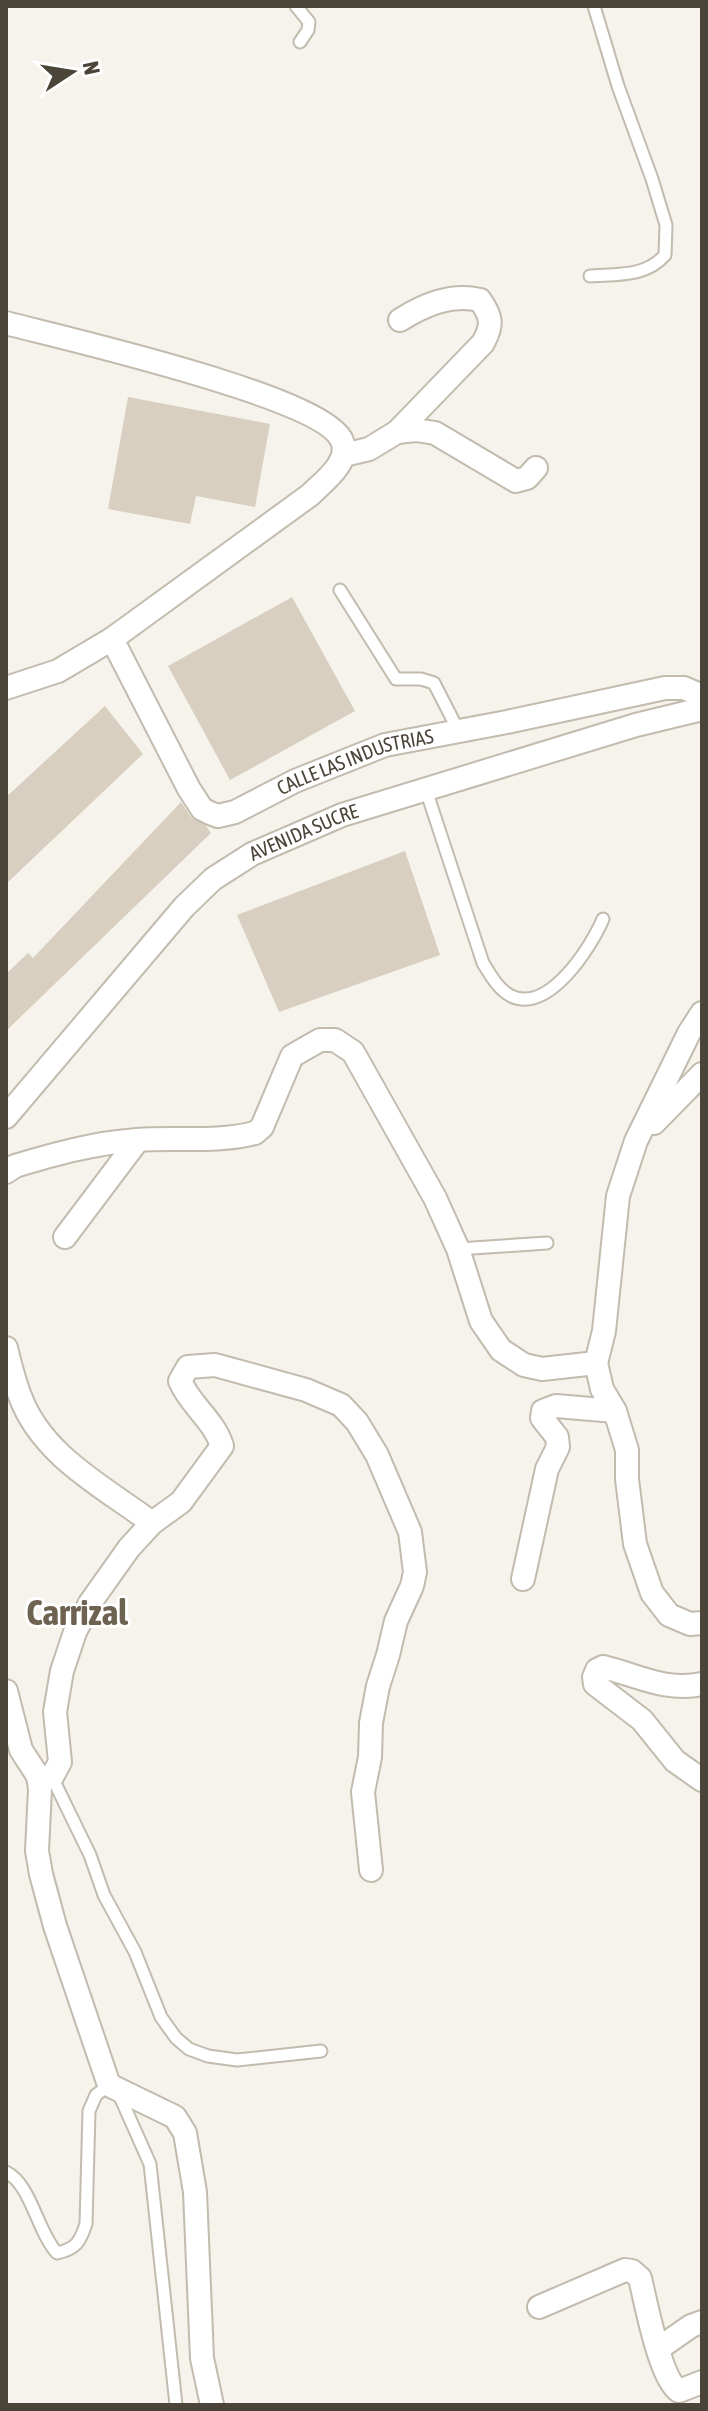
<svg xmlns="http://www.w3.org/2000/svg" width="708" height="2411" font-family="'Asap Condensed',sans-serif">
  <rect width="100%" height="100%" fill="#f6f3ec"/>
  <!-- building -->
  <path fill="#d8cfc1" d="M 128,397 L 270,424 L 255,507 L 196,496 L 190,524 L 108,509 Z
    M 292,597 L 355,711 L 230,780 L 168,666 Z
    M 105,706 L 143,754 L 6,884 L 6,797 Z
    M 181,802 L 191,817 L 206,826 L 211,833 L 6,1031 L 6,974 L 28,953 L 33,958 Z
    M 405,851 L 440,955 L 279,1012 L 237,915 Z"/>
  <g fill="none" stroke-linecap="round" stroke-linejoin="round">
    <!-- service casing -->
    <g stroke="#c2bbae" stroke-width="15">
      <path id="service" d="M 296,6 L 309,22 L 308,30 L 300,42
        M 590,276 C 617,274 646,277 665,255 L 666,225 L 652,179 L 618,86 L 594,6
        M 340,590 L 396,679 L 421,679 L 434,683 L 458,730
        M 426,790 L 483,963 C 491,976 498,989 511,996 C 549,1014 591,947 603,919
        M 458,1249 L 547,1243
        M 52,1777 L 90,1855 L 104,1895 L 135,1952 L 161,2017 L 176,2038 L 189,2049 L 208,2056 L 237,2060 L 321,2051
        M 118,2092 L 150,2164 L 176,2405
        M 6,2172 C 31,2184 37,2231 57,2253 C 76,2249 80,2242 86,2224 L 89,2111 L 96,2095 L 109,2085"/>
    </g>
    <!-- minor casing -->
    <g stroke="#c2bbae" stroke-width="26">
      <g id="minor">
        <path d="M 6,323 C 59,337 325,397 342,441 C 351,462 323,482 310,495 L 112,639"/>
        <path d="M 397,432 L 416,430 L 435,433 L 516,481 L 527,478 L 536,468"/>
        <path d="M 344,455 L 369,449 L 397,432 L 483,343 C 493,325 492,317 480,300 C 451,293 424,305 400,320"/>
        <path id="s1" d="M 6,688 L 58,671 L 112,639 L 189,789 L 202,809 L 210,813 L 218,816 L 235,812 L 295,781 L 385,745 L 507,722 L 665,688 L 684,688 L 702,696"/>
        <path id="s2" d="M 6,1117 L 184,907 L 213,879 L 252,854 L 342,815 L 636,725 L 702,709"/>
        <path d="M 654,1123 L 702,1074"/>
        <path d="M 6,1172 L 15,1166 C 55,1154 94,1143 137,1140 C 176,1137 216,1143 255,1133 L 262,1127 L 292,1056 L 320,1040 L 335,1040 L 353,1052 L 435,1198 L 458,1249 L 481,1321 L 501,1350 L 524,1365 L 542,1369 L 596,1363 L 604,1331 L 618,1196 L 636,1141 L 689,1033 L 702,1013"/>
        <path d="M 65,1237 L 138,1140"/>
        <path d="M 6,1348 C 10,1364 14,1381 20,1396 C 42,1456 104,1487 152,1523"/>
        <path d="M 596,1363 L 602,1389 L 615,1411 L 627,1450 L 627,1479 L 635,1544 L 652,1593 L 669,1615 L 690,1624 L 702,1623"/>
        <path d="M 523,1579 L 547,1469 L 558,1447 L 557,1437 L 542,1418 L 543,1411 L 556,1406 L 615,1411"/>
        <path d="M 702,1684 C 666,1692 637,1675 603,1667 L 597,1670 L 594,1677 L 595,1684 L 642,1720 L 675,1761 L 702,1780"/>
        <path d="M 6,1691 L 21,1750 L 38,1776 L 52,1777 L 60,1762 L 55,1712 L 62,1671 L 75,1632 L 90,1603 L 129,1548 L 152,1523 L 181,1502 L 222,1446 C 214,1420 190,1405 180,1381 L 188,1367 L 215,1365 L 306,1390 L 341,1405 L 357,1422 L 377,1455 L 410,1532 L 415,1572 L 412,1586 L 396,1621 L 388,1655 L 378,1686 L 371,1723 L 370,1757 L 363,1792 L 371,1870"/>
        <path d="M 38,1776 L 40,1789 L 37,1851 L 41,1874 L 55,1926 L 109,2085 L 175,2117 L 185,2133 L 195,2192 L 202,2358 L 212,2405"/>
        <path d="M 539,2307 L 625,2270 L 632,2271 L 640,2278 C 646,2303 660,2379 679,2391 L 702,2382"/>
        <path d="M 658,2349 L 691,2326 L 702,2322"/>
      </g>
    </g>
    <!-- service -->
    <use href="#service" stroke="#fff" stroke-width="11"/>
    <!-- minor -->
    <use href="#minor" stroke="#fff" stroke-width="22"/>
  </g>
  <g text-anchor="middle" stroke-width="6" stroke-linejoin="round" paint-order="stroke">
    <!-- street labels -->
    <g font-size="20" fill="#4b4439" stroke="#fff">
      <text dy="7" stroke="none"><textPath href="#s1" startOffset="476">CALLE LAS INDUSTRIAS</textPath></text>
      <text dy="7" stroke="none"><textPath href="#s2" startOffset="418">AVENIDA SUCRE</textPath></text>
    </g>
    <!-- town labels -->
    <g font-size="36" font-weight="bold" fill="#6e6250" stroke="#fff">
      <text x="77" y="1625">Carrizal</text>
    </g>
  </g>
  <!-- border -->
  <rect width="708" height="2411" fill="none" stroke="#4b4439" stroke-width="16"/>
  <!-- north arrow -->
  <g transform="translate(72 72) rotate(78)" stroke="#ffffff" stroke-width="6" paint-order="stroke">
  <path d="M0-6L14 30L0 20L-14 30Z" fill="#4b4439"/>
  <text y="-12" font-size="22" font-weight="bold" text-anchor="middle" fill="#4b4439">N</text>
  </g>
</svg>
